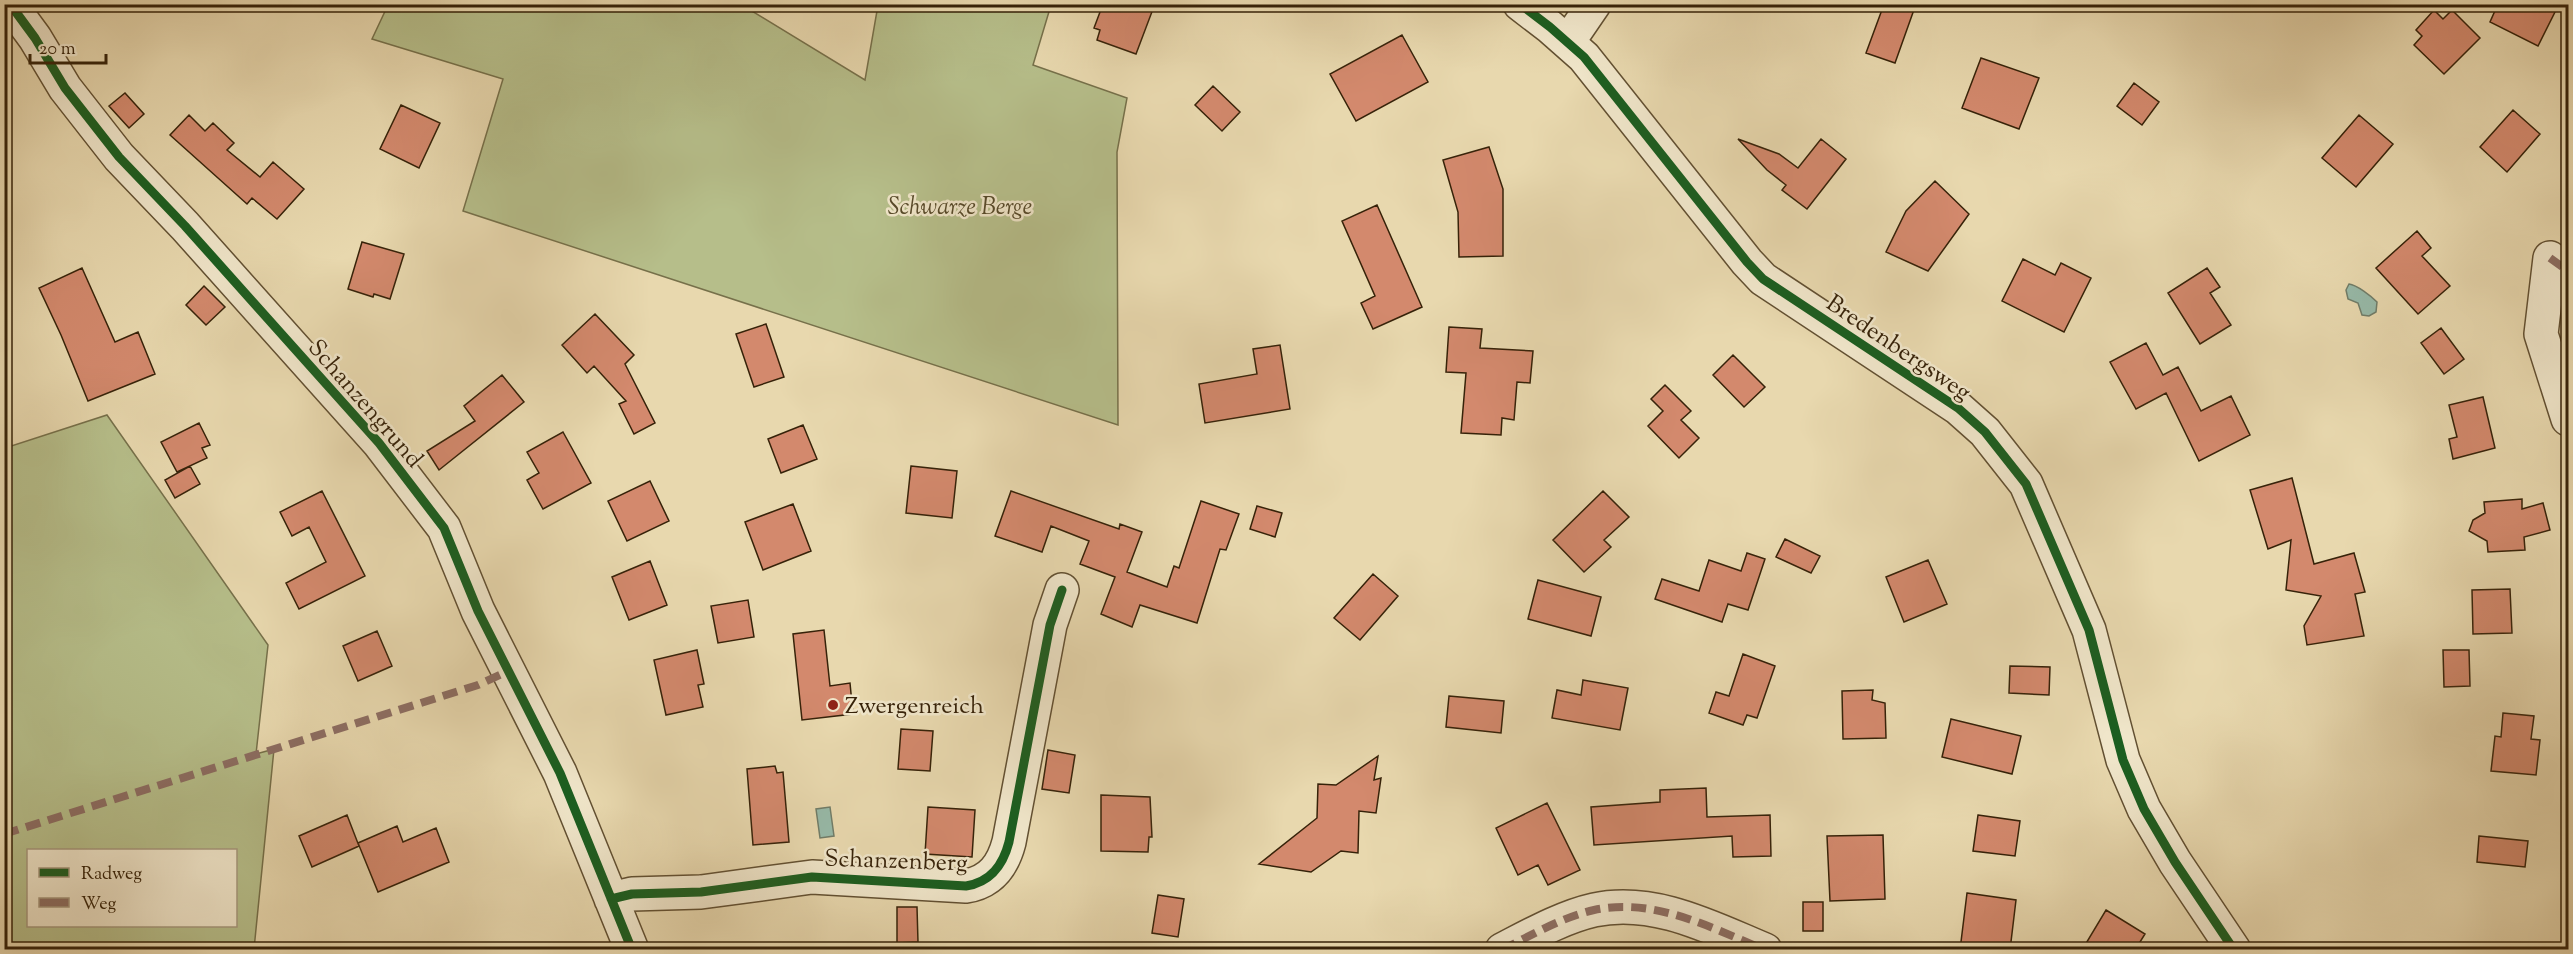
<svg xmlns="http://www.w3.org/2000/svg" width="2573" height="954" font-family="'Sorts Mill Goudy',serif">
  <rect width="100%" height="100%" fill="#e8d8ae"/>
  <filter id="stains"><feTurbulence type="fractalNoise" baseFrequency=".00333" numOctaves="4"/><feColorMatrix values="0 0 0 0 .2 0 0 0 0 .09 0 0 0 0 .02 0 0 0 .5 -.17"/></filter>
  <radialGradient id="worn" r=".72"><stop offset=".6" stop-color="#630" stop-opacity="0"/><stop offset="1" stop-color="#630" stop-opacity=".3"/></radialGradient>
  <!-- green -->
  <path fill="#b6be8a" stroke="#76704a" stroke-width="1.5" fill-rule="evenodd" d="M 388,5 L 742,5 L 865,80 L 878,5 L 1051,5 L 1033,65 L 1127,98 L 1117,152 L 1118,425 L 463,211 L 503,79 L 372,39 Z
    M 107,415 L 268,645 L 256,754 L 274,749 L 254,949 L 5,949 L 5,448 ZM 28,850 L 236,850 L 236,926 L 28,926 Z"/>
  <!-- water -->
  <path fill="#97baa9" stroke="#707d69" stroke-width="1.5" d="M 2349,284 C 2357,285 2371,296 2377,302 L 2376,312 L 2369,316 L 2362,315 L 2358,303 L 2348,299 L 2346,290 Z
    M 830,807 L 834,836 L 820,838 L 816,809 Z"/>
  <!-- building -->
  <path fill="#d3896d" stroke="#362209" stroke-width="1.5" d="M 1103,4 L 1141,4 L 1153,9 L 1136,54 L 1097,40 L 1100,30 L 1094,28 Z
    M 1896,4 L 1916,4 L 1895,63 L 1866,53 L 1883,7 L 1894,11 Z
    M 2498,4 L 2559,4 L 2538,46 L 2490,22 Z
    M 2434,10 L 2443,19 L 2452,10 L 2480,38 L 2444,74 L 2414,45 L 2422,36 L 2416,30 Z
    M 1402,35 L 1428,82 L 1356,121 L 1330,74 Z
    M 1981,58 L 2039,78 L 2019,129 L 1962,108 Z
    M 2134,83 L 2159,102 L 2142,125 L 2117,106 Z
    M 1213,86 L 1240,112 L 1222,131 L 1195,105 Z
    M 125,93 L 144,114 L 129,128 L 109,106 Z
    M 401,105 L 440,123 L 419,168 L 380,149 Z
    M 2513,110 L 2540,134 L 2507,172 L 2480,147 Z
    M 189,115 L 205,131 L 213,123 L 234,143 L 227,150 L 260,177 L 273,162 L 304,189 L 277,219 L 252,198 L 247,204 L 170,135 Z
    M 2359,115 L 2393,144 L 2356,187 L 2322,158 Z
    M 1738,139 L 1779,154 L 1798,168 L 1821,139 L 1846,159 L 1807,209 L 1782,190 L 1786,185 L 1767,170 Z
    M 1489,147 L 1503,189 L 1503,256 L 1459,257 L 1458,212 L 1443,160 Z
    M 1935,181 L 1969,214 L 1928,271 L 1886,252 L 1906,211 Z
    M 1377,205 L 1422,307 L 1373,329 L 1361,303 L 1375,296 L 1342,221 Z
    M 2417,231 L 2431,248 L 2422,256 L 2450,286 L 2418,314 L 2376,268 Z
    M 362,242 L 404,254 L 390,299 L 374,294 L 373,297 L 348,289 Z
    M 2023,259 L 2055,275 L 2061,263 L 2091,278 L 2064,332 L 2002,301 Z
    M 82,268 L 115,342 L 138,332 L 155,374 L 88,401 L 61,335 L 39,288 Z
    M 2207,268 L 2220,287 L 2210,293 L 2231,325 L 2200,344 L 2168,293 Z
    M 204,286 L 225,307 L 206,325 L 186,305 Z
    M 595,314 L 634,355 L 625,364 L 655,423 L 634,434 L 619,404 L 626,401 L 594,366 L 587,373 L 562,345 Z
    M 766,324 L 784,377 L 754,387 L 736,334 Z
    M 1449,327 L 1482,329 L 1480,348 L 1533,351 L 1530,383 L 1517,382 L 1514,420 L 1502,418 L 1501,435 L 1461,433 L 1466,373 L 1446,372 Z
    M 2441,328 L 2464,359 L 2444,374 L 2421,343 Z
    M 2146,343 L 2163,375 L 2178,367 L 2201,411 L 2231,396 L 2250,435 L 2199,461 L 2166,393 L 2136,409 L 2110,362 Z
    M 1280,345 L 1290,409 L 1205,423 L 1199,384 L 1257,374 L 1253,349 Z
    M 1733,355 L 1765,387 L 1744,407 L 1713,375 Z
    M 502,375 L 524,402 L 439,470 L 427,451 L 475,421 L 464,406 Z
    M 1665,385 L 1691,411 L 1681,420 L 1699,438 L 1679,458 L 1648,426 L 1663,411 L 1651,399 Z
    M 2483,397 L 2495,448 L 2453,459 L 2449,439 L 2457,437 L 2449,405 Z
    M 199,423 L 210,445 L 202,448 L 207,458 L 177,472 L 161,442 Z
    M 803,425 L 817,459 L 781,473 L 768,439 Z
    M 563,432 L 591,483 L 543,509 L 527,480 L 539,473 L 527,452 Z
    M 190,466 L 200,484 L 175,498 L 165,480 Z
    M 911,466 L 957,471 L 952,518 L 906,513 Z
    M 2292,478 L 2314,564 L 2354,553 L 2365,592 L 2355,594 L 2364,636 L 2307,645 L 2304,626 L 2321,596 L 2286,590 L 2291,540 L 2268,549 L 2250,490 Z
    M 650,481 L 669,521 L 627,541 L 608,501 Z
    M 322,491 L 365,576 L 299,609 L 286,583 L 326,562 L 309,527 L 292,536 L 280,512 Z
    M 1011,491 L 1119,529 L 1120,524 L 1142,532 L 1127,572 L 1167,587 L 1174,566 L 1179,568 L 1201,501 L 1239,514 L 1226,550 L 1220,549 L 1197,623 L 1140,605 L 1132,627 L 1101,614 L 1115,577 L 1080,564 L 1089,541 L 1051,526 L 1042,552 L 995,536 Z
    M 1603,491 L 1629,517 L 1604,540 L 1611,547 L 1584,572 L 1553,540 Z
    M 2522,499 L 2522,509 L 2543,503 L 2550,530 L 2524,537 L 2525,550 L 2488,552 L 2487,541 L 2469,531 L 2473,520 L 2485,513 L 2484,502 Z
    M 793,504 L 811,551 L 763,570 L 745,522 Z
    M 1257,506 L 1282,513 L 1275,537 L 1250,529 Z
    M 1785,539 L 1820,556 L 1811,573 L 1776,557 Z
    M 1747,553 L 1765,559 L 1748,610 L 1728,604 L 1722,622 L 1655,599 L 1662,579 L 1699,591 L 1709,560 L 1741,571 Z
    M 1928,560 L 1947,604 L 1904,622 L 1886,577 Z
    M 650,561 L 667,605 L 629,620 L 612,577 Z
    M 1373,574 L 1398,596 L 1360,640 L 1334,618 Z
    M 1538,580 L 1601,597 L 1591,636 L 1528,619 Z
    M 2510,589 L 2512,633 L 2473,634 L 2472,590 Z
    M 748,600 L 754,637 L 718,643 L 711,606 Z
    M 824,630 L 830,686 L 850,683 L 853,714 L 802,720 L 793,634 Z
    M 377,631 L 392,666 L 358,681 L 343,646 Z
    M 697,650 L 704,684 L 698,685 L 703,707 L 666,715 L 654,660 Z
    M 2443,650 L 2469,650 L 2470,686 L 2444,687 Z
    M 1743,654 L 1775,666 L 1757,718 L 1747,715 L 1743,725 L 1709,713 L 1716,692 L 1729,696 Z
    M 2010,666 L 2050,667 L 2049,695 L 2009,693 Z
    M 1583,680 L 1628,688 L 1620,730 L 1552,718 L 1557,690 L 1581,695 Z
    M 1873,690 L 1872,700 L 1885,703 L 1886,738 L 1843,739 L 1842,691 Z
    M 1449,696 L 1504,701 L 1501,733 L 1446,727 Z
    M 2503,713 L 2534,716 L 2531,739 L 2540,740 L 2536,775 L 2491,771 L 2495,736 L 2501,737 Z
    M 1951,719 L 2021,736 L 2012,774 L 1942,757 Z
    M 901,729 L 933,731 L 930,771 L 898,769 Z
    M 1048,750 L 1075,755 L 1069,793 L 1042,789 Z
    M 1378,756 L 1374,780 L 1381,778 L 1376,813 L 1359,811 L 1358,853 L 1341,851 L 1311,872 L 1259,864 L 1317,818 L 1318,784 L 1336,785 Z
    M 775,766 L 777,773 L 783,772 L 789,842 L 753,845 L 747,769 Z
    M 1706,788 L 1707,817 L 1770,815 L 1771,856 L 1733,857 L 1732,836 L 1594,845 L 1591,807 L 1660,802 L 1660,790 Z
    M 1101,795 L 1150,797 L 1152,837 L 1149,837 L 1148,852 L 1101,851 Z
    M 1547,803 L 1580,870 L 1548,885 L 1538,865 L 1518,875 L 1496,828 Z
    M 928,807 L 975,810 L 972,857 L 925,854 Z
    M 347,815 L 359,846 L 312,867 L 299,836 Z
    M 1978,815 L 2020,821 L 2015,856 L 1973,851 Z
    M 397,826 L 403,842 L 436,828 L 449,862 L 378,892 L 358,843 Z
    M 1883,835 L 1885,899 L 1830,901 L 1827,836 Z
    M 2479,836 L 2528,841 L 2525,867 L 2477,862 Z
    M 1967,893 L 2016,900 L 2010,950 L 1960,950 Z
    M 1158,895 L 1184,899 L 1178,937 L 1152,933 Z
    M 1803,902 L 1823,902 L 1823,931 L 1803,931 Z
    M 897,907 L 917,907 L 918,942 L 897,943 Z
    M 2106,910 L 2145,934 L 2135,950 L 2082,950 Z"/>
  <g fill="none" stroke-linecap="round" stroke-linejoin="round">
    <!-- minor casing -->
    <g stroke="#625032" stroke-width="36">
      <path id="minor" d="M 10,4 L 35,38 L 65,88 L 119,157 L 185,226 L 379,443 L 444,528 L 478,611 L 560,773 L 632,950
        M 1520,4 L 1550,27 L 1584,57 L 1747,262 L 1763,279 L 1958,408 L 1985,432 L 2026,484 L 2089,630 L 2123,760 L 2144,809 L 2175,862 L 2234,950
        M 1568,42 L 1594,4
        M 2550,258 L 2541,334 L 2568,419
        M 611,899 L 632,894 L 701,892 L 812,877 L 966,886 C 991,882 1003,865 1009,842 L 1050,625 L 1062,590
        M 1502,950 C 1531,935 1563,917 1594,910 C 1654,897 1712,928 1765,950"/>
    </g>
    <!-- minor -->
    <use href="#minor" stroke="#f0e6ca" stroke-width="33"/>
    <!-- quiet -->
    <path stroke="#8d6e63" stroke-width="8" stroke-dasharray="15 8" stroke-linecap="butt" d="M 2550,258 L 2568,271
      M 4,834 L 478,685 L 508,671
      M 1502,950 C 1531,935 1563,917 1594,910 C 1654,897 1712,928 1765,950"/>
    <!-- cycleway casing -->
    <g stroke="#f0e6ca" stroke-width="13">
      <path id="cycleway" d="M 10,4 L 35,38 L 65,88 L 119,157 L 185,226 L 379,443 L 444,528 L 478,611 L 560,773 L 632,950
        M 1520,4 L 1550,27 L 1584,57 L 1747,262 L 1763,279 L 1958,408 L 1985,432 L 2026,484 L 2089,630 L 2123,760 L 2144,809 L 2175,862 L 2234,950
        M 611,899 L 632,894 L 701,892 L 812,877 L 966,886 C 991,882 1003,865 1009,842 L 1050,625 L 1062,590"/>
    </g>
    <!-- cycleway -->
    <use href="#cycleway" stroke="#1b5e20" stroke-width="9"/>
  </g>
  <!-- markers -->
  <circle fill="#8f2418" stroke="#f0e6ca" stroke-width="2" cx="833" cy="705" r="6"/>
  <g text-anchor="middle" stroke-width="5" stroke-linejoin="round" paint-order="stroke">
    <!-- park labels -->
    <g font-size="24" font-style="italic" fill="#564929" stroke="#f0e6ca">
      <text x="960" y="214">Schwarze Berge</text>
    </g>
    <!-- street labels -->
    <g font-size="24" fill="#362209" stroke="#f0e6ca">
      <text transform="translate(1899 347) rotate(34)" y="8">Bredenbergsweg</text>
      <text transform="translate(366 403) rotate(49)" y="8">Schanzengrund</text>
      <text transform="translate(896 860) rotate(2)" y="8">Schanzenberg</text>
    </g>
    <!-- poi labels -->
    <g font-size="24" fill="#362209" stroke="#f0e6ca" text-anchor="start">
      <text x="845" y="713">Zwergenreich</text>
    </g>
  </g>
  <!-- margin -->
  <rect width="2573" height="954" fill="none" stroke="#e8d8ae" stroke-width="24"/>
  <rect x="6" y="6" width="2561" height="942" fill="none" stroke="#362209" stroke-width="3"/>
  <rect x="12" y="12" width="2549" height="930" fill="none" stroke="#362209" stroke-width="1.5"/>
  <!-- legend -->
  <rect x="27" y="849" width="210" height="78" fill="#f0e6ca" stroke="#a6987d" stroke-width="1.5"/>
  <rect x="39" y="868" width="30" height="9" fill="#1b5e20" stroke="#a6987d" stroke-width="1.5"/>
  <text x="81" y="879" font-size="18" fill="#362209">Radweg</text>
  <rect x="39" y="898" width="30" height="9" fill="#8d6e63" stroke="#a6987d" stroke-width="1.5"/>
  <text x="81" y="909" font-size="18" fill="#362209">Weg</text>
  <!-- scale -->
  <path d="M30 54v9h76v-9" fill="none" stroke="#362209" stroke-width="3"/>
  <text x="39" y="54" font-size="18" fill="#362209" stroke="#f0e6ca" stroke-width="4.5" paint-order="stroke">20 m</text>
  <rect width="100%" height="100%" filter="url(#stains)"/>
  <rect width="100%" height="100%" fill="url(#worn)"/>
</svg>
